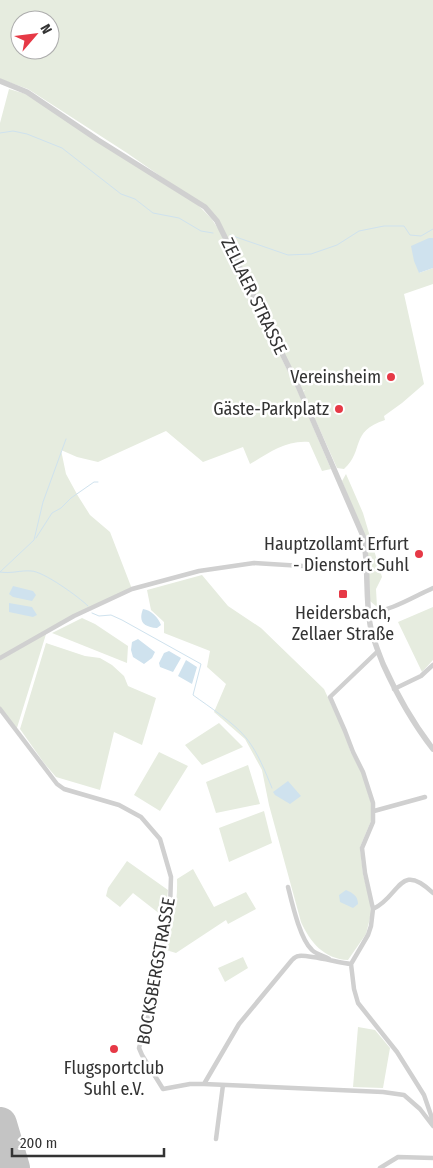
<svg xmlns="http://www.w3.org/2000/svg" width="433" height="1168" font-family="'Fira Sans Condensed',sans-serif">
  <rect width="100%" height="100%" fill="#fff"/>
  <!-- green -->
  <path fill="#e6ecdf" fill-rule="evenodd" d="M 0,0 L 433,0 L 433,238 L 429,238 L 419,273 L 433,268 L 433,284 L 404,294 L 424,384 L 402,403 L 384,416 L 385,420 C 349,432 365,450 344,469 L 337,468 L 303,392 L 305,390 L 300,392 L 221,228 L 205,207 L 127,153 L 28,89 L 0,79 ZM 20,20 L 50,20 L 50,50 L 20,50 Z
    M 9,89 L 26,94 L 196,203 L 211,218 L 219,230 L 298,392 L 331,469 L 322,471 L 309,442 C 286,440 269,453 250,464 L 243,447 L 203,462 L 166,431 L 98,462 L 77,457 L 61,450 L 66,474 L 78,496 L 90,515 L 110,532 L 132,589 L 47,631 L 16,731 L 0,709 L 0,123 Z
    M 346,474 L 363,513 L 382,577 L 376,589 L 377,607 L 370,601 L 367,544 L 342,481 Z
    M 202,575 L 228,606 L 261,628 L 324,689 L 344,732 L 351,753 L 362,773 L 371,803 L 371,821 L 360,847 L 363,874 L 370,901 L 371,914 L 366,934 L 348,960 C 324,959 310,942 301,922 L 269,805 L 262,770 L 245,739 L 214,712 L 226,684 L 207,667 L 210,651 L 164,633 L 164,622 L 151,610 L 147,590 Z
    M 433,607 L 433,660 L 422,672 L 398,622 Z
    M 82,618 L 95,624 L 128,646 L 127,663 L 52,633 Z
    M 46,643 L 85,656 L 100,658 L 112,665 L 124,676 L 128,686 L 156,698 L 142,745 L 114,732 L 100,790 L 56,777 L 44,763 L 20,729 Z
    M 219,723 L 243,747 L 202,765 L 185,745 Z
    M 159,752 L 188,766 L 160,811 L 134,795 Z
    M 248,765 L 260,804 L 216,813 L 206,782 Z
    M 264,811 L 272,843 L 229,862 L 219,828 Z
    M 127,861 L 168,890 L 165,918 L 133,893 L 120,907 L 106,896 L 108,888 Z
    M 193,869 L 214,907 L 246,892 L 256,909 L 228,924 L 226,920 L 176,953 L 166,950 C 172,926 178,904 177,879 Z
    M 243,957 L 248,968 L 225,982 L 218,968 Z
    M 358,1027 L 375,1030 L 390,1048 L 383,1088 L 353,1087 Z"/>
  <!-- water -->
  <path fill="#cfe2ee" d="M 429,238 L 433,238 L 433,268 L 419,273 L 414,261 L 411,246 Z
    M 13,586 L 33,591 L 36,595 L 32,601 L 13,597 L 9,594 Z
    M 9,603 L 32,607 L 37,615 L 33,617 L 9,612 Z
    M 143,609 C 151,610 158,617 161,625 L 157,628 C 144,627 138,622 143,609 Z
    M 138,639 L 155,652 L 152,658 L 144,664 L 133,657 L 131,650 L 132,642 Z
    M 169,651 L 181,658 L 173,672 L 160,667 L 159,663 L 164,653 Z
    M 186,660 L 197,667 L 192,684 L 178,676 Z
    M 288,781 L 301,796 L 290,804 L 275,795 L 273,792 Z
    M 346,890 C 353,893 358,896 358,904 L 353,908 L 340,902 L 339,895 Z"/>
  <g fill="none" stroke-linecap="round" stroke-linejoin="round">
    <!-- stream -->
    <path stroke="#cfe2ee" stroke-width="1" d="M 0,133 L 13,131 L 27,134 L 62,148 L 121,194 L 135,199 L 153,213 L 179,218 L 201,231 L 213,233
      M 230,235 L 288,255 L 311,254 L 337,245 L 359,231 L 384,226 L 404,226 L 410,235 L 421,236 L 433,229
      M 36,538 L 52,513 L 61,508 L 71,498 L 94,482 L 98,482
      M 0,572 L 34,540 L 43,502 L 66,439
      M 0,572 C 11,574 21,570 31,571 C 43,571 79,597 88,606
      M 92,613 L 99,616 L 111,615 L 122,620 L 201,664 L 193,695 C 208,706 236,724 247,739 C 258,753 265,771 272,788"/>
    <!-- runway -->
    <path stroke="#c4c4c4" stroke-width="34" d="M 0,1124 L 13,1168"/>
    <!-- minor -->
    <path stroke="#d0d0d0" stroke-width="4.5" d="M 368,612 C 388,613 415,596 433,588
      M 378,651 L 330,697 L 345,731 L 353,752 L 363,772 L 373,803 L 373,822 L 362,848 L 365,873 L 373,909 L 371,926 L 368,935 L 351,964 L 354,989 L 358,1003 L 397,1052 L 424,1095 L 433,1121
      M 0,658 L 74,616 L 132,589 L 199,571 L 254,563 L 367,570
      M 394,689 L 421,676 L 433,665
      M 0,709 L 57,784 L 64,789 L 119,805 L 141,817 L 160,839 L 171,877 L 170,908 L 154,995 L 139,1048 L 142,1055 L 163,1089 L 190,1084 L 204,1084 L 383,1092 L 404,1095 L 420,1109 L 433,1126
      M 374,811 L 425,797
      M 288,887 C 292,903 300,939 312,950 C 316,954 324,956 329,959
      M 373,909 C 400,897 399,860 433,893
      M 204,1084 L 239,1024 L 292,960 C 294,958 296,956 299,956 C 306,954 340,963 351,964
      M 216,1139 L 223,1085
      M 380,1168 L 398,1157 L 433,1158"/>
    <!-- tertiary -->
    <path stroke="#d0d0d0" stroke-width="5.5" d="M 0,81 L 27,92 L 98,140 L 205,207 L 217,221 L 298,386 L 363,536 C 369,565 365,595 370,624 C 372,637 378,651 383,664 C 397,695 412,722 433,749"/>
  </g>
  <!-- markers -->
  <g fill="#e63946" stroke="#fff" stroke-width="2">
    <circle cx="391" cy="377" r="5"/>
    <circle cx="339" cy="409" r="5"/>
    <circle cx="419" cy="554" r="5"/>
    <rect x="338" y="589" width="10" height="10" rx="2.5"/>
    <circle cx="114" cy="1049" r="5"/>
  </g>
  <g text-anchor="middle" stroke-width="5" stroke-linejoin="round" paint-order="stroke">
    <!-- street labels -->
    <g font-size="18" fill="#333" stroke="#fff">
      <text transform="translate(254 296) rotate(64)" y="6">ZELLAER STRASSE</text>
      <text transform="translate(156 971) rotate(-80)" y="6">BOCKSBERGSTRASSE</text>
    </g>
    <!-- poi labels -->
    <g font-size="18" fill="#333" stroke="#fff" text-anchor="end">
      <text x="381" y="383">Vereinsheim</text>
      <text x="329" y="415">Gäste-Parkplatz</text>
      <text x="409" y="550">Hauptzollamt Erfurt<tspan x="409" dy="21">- Dienstort Suhl</tspan></text>
      <text x="343" y="619" text-anchor="middle">Heidersbach,<tspan x="343" dy="21">Zellaer Straße</tspan></text>
      <text x="114" y="1074" text-anchor="middle">Flugsportclub<tspan x="114" dy="21">Suhl e.V.</tspan></text>
    </g>
  </g>
  <!-- north arrow -->
  <g transform="translate(35 35) rotate(62)"><circle r="24" fill="#ffffff" stroke="#adadad"/>
  <path d="M0-4L9 19L0 12L-9 19Z" fill="#e63946"/>
  <text y="-8" font-size="14" font-weight="bold" text-anchor="middle" fill="#333333">N</text>
  </g>
  <!-- scale -->
  <path d="M12 1148v8h152v-8" fill="none" stroke="#333333" stroke-width="2.5"/>
  <text x="20" y="1148" font-size="15" fill="#333333" stroke="#ffffff" stroke-width="4" paint-order="stroke">200 m</text>
</svg>
